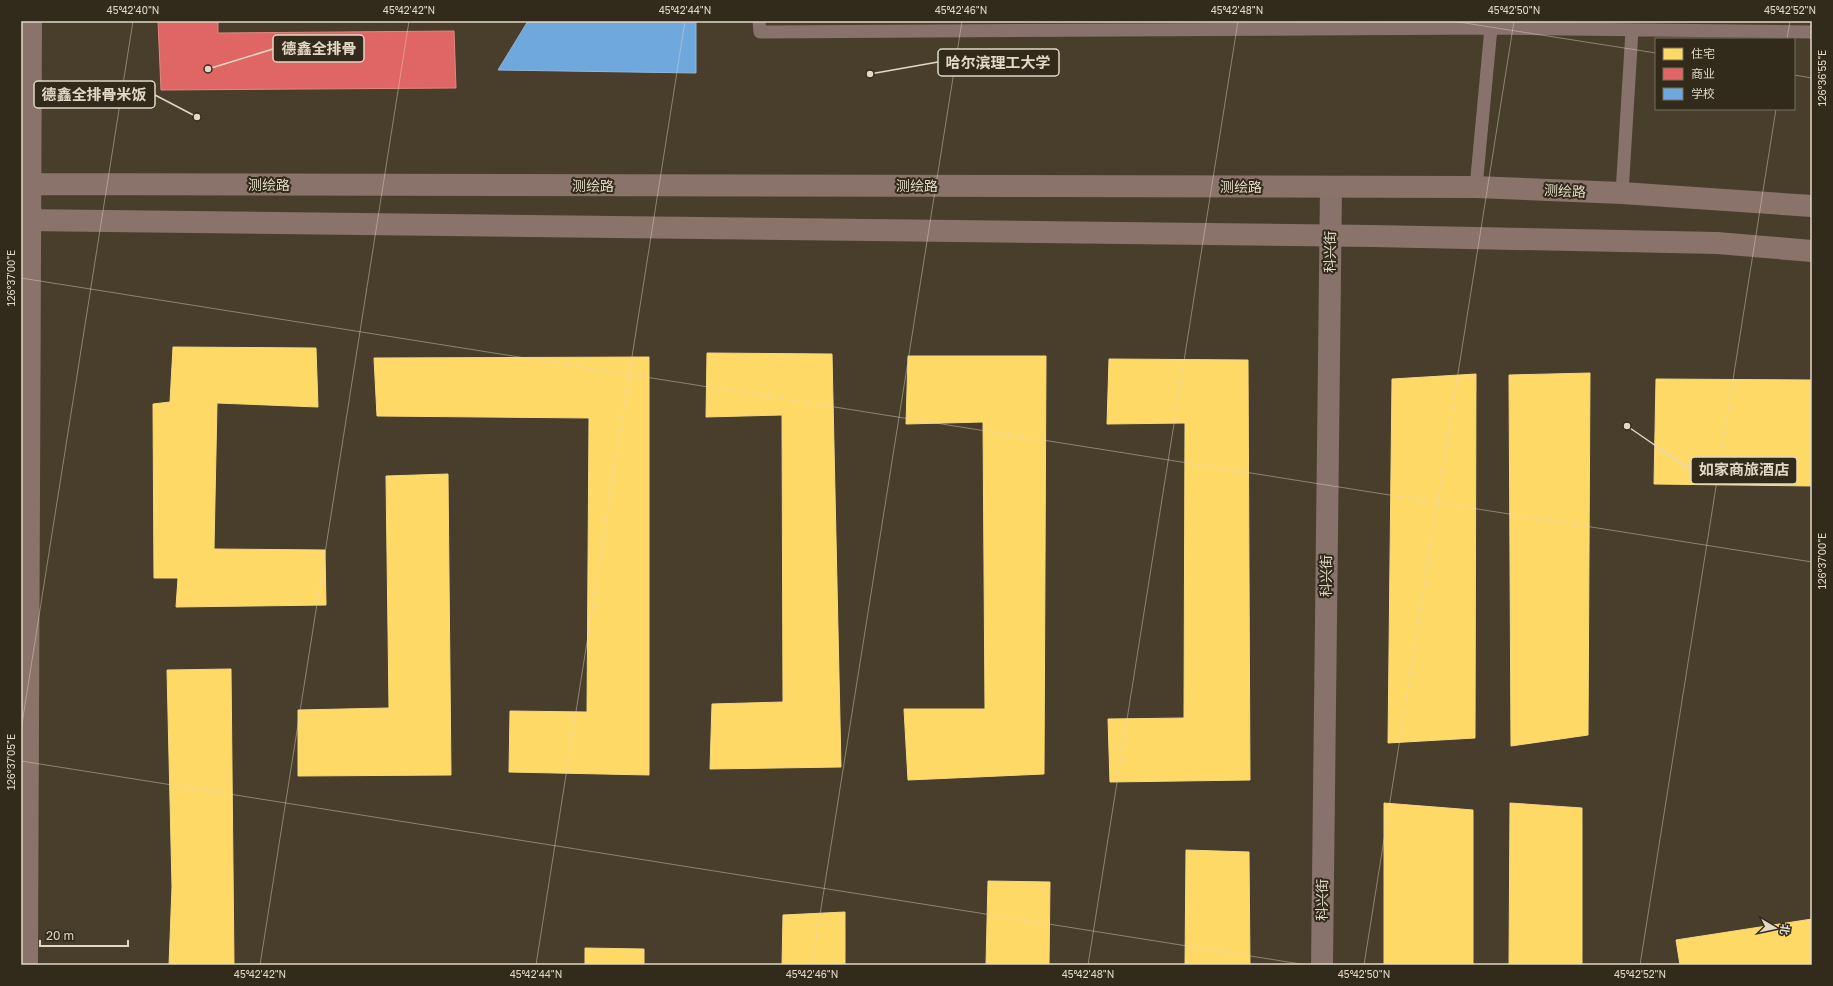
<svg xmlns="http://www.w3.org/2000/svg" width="1833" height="986" font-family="'Golos Text','Noto Sans SC',sans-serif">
  <rect width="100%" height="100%" fill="#483e2b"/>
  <!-- homes -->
  <path fill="#ffd966" stroke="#f6d982" d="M 173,347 L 316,348 L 318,407 L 217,403 L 214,549 L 325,550 L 326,605 L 176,607 L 178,578 L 154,578 L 153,404 L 170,402 Z
    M 707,353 L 832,354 L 841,767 L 710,769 L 712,704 L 783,702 L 782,415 L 706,417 Z
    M 908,356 L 1046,356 L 1044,774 L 908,780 L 904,709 L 985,709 L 983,422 L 906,424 Z
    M 649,357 L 649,775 L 509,772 L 510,711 L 587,712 L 589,418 L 377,416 L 374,358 Z
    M 1109,359 L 1248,360 L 1250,780 L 1110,782 L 1108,719 L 1184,718 L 1185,423 L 1107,424 Z
    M 1590,373 L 1588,735 L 1511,746 L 1509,375 Z
    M 1476,374 L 1475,738 L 1388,743 L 1392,379 Z
    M 1656,379 L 1812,380 L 1812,486 L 1654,484 Z
    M 448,474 L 451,775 L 298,776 L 298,710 L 389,708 L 386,476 Z
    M 231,669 L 234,965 L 169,965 L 172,887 L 167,670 Z
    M 1384,803 L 1473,810 L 1473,965 L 1384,965 Z
    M 1510,803 L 1582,808 L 1582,965 L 1509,965 Z
    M 1186,850 L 1249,852 L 1250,965 L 1185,965 Z
    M 988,881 L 1050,882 L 1049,965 L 986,965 Z
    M 845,912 L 845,965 L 782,965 L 783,915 Z
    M 1812,919 L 1812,965 L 1680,965 L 1676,940 Z
    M 585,948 L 644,949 L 644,965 L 585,965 Z"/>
  <!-- shops -->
  <path fill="#e06666" stroke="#e18882" d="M 158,21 L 218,21 L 218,33 L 454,31 L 456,88 L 161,90 Z"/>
  <!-- schools -->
  <path fill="#6fa8dc" stroke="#92b6d5" d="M 528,21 L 696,21 L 696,73 L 498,70 Z"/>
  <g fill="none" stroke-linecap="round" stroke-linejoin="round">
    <!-- service -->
    <path stroke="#87726c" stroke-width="13" d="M 759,21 L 760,32 L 1491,28 L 1476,187
      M 1491,28 L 1812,32
      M 1622,193 L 1632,30"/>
    <!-- tertiary -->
    <path stroke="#87726c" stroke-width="22" d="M 1322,965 L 1331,187"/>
    <!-- secondary -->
    <path stroke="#89736b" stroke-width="22" d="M 21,184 L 1476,187 L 1622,193 L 1812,206
      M 21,220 L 1372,236 L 1717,243 L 1812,251
      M 27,965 L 31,21"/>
  </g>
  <!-- ticks -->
  <path fill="none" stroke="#e2d8c5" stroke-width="1" stroke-opacity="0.45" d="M 1452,21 L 1656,53M 1787,39 L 1790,21M 1794,75 L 1812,78M 21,278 L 1812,562M 21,730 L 133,21M 21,761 L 1307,965M 260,965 L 409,21M 536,965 L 685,21M 812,965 L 962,21M 1088,965 L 1238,21M 1364,965 L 1514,21M 1640,965 L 1776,109"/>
  <g text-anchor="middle" stroke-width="4" stroke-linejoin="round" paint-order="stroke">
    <!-- street labels -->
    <g font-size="14" fill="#e2d8c5" stroke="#322a1b">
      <text x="269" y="190">测绘路</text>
      <text x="593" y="191">测绘路</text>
      <text x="917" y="191">测绘路</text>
      <text x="1241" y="192">测绘路</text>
      <text transform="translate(1565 191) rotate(3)" y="5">测绘路</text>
      <text transform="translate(1330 252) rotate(-89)" y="5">科兴街</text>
      <text transform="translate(1326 576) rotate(-89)" y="5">科兴街</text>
      <text transform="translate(1322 900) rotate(-89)" y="5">科兴街</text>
    </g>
  </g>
  <!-- callouts -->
  <path fill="none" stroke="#e2d8c5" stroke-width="1.5" d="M208 69L273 49M870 74L938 62M197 117L155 95M1627 426L1691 470"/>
  <g fill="#e2d8c5" stroke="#322a1b" stroke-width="1.5">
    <circle cx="208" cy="69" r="4"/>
    <circle cx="870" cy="74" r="4"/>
    <circle cx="197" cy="117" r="4"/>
    <circle cx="1627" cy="426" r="4"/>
  </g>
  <g fill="#322a1b" stroke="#e2d8c5" stroke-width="1.5">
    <rect x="273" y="35" width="91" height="27" rx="4"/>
    <rect x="938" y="49" width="121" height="27" rx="4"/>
    <rect x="34" y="81" width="121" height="27" rx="4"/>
    <rect x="1691" y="457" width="106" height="27" rx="4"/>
  </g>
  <g font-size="15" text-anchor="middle" font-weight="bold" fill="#e2d8c5">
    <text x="319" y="54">德鑫全排骨</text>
    <text x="998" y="68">哈尔滨理工大学</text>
    <text x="94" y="100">德鑫全排骨米饭</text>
    <text x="1744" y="475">如家商旅酒店</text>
  </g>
  <!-- border -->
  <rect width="1833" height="986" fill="none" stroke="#322a1b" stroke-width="44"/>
  <!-- legend -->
  <rect x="1655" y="38" width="140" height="72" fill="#322a1b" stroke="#78705f"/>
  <rect x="1663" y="48" width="20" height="12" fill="#ffd966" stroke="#78705f"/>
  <text x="1691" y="58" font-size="12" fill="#e2d8c5">住宅</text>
  <rect x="1663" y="68" width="20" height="12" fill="#e06666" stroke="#78705f"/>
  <text x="1691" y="78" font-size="12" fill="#e2d8c5">商业</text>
  <rect x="1663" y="88" width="20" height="12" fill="#6fa8dc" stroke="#78705f"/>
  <text x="1691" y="98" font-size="12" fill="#e2d8c5">学校</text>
  <!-- north arrow -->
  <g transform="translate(1775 928) rotate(99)" stroke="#322a1b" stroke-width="3" paint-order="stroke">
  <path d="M0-3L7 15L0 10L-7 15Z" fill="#e2d8c5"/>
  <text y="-6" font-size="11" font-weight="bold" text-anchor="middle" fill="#e2d8c5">北</text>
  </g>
  <!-- scale -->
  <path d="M40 940v6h88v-6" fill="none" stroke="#e2d8c5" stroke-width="2"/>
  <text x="46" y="940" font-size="12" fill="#e2d8c5" stroke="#322a1b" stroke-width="3" paint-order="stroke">20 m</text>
  <rect x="22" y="22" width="1789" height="942" fill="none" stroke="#e2d8c5" stroke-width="1.5"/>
  <g font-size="10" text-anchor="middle" fill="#e2d8c5">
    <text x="133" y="14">45°42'40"N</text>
    <text x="409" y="14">45°42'42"N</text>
    <text x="685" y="14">45°42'44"N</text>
    <text x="961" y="14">45°42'46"N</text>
    <text x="1237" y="14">45°42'48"N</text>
    <text x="1514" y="14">45°42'50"N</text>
    <text x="1790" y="14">45°42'52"N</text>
    <text transform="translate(1822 78) rotate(-90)" y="4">126°36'55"E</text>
    <text transform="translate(11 278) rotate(-90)" y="4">126°37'00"E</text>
    <text transform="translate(1822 561) rotate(-90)" y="4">126°37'00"E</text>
    <text transform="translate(11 762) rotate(-90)" y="4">126°37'05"E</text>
    <text x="260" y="978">45°42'42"N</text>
    <text x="536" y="978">45°42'44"N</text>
    <text x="812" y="978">45°42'46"N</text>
    <text x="1088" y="978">45°42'48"N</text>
    <text x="1364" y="978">45°42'50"N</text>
    <text x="1640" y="978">45°42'52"N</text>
  </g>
</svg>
